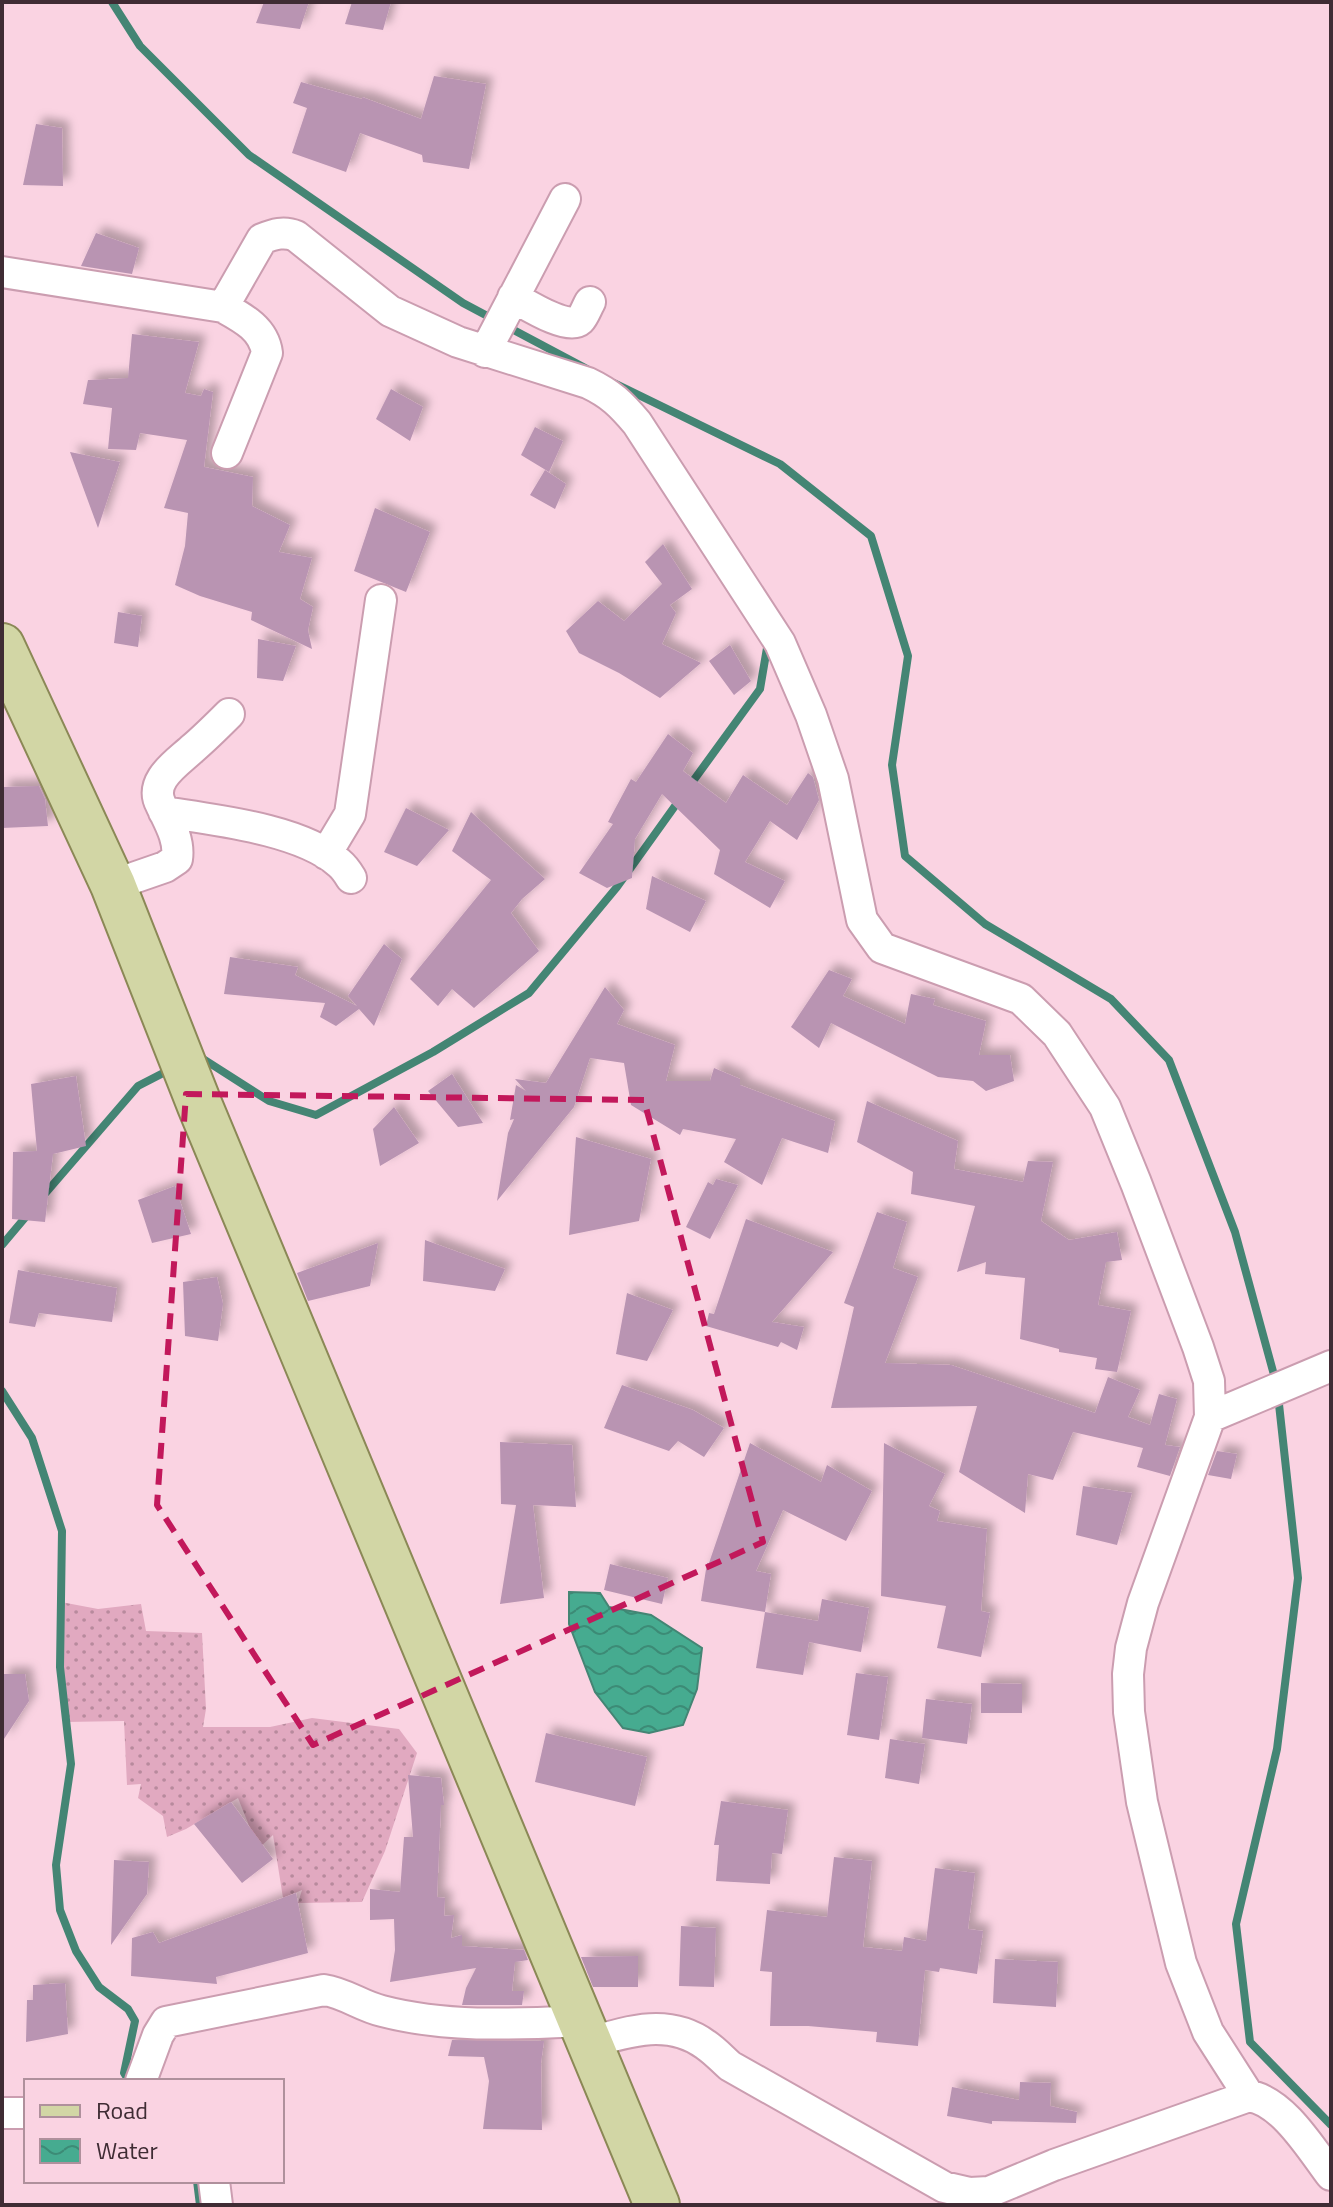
<svg xmlns="http://www.w3.org/2000/svg" width="1333" height="2207" font-family="'Titillium Web',sans-serif">
  <defs>
    <pattern id="grass-dots" width="8" height="8" patternUnits="userSpaceOnUse" patternTransform="scale(2)"><rect width="8" height="8" fill="#e1a9c0"/><path d="M2 2h.1M6 6h.1" fill="none" stroke="#b88a9d" stroke-width="1.8" stroke-linecap="round"/></pattern>
    <pattern id="water-waves" width="16" height="10" patternUnits="userSpaceOnUse" patternTransform="scale(2)"><rect width="16" height="10" fill="#46ab90"/><path d="M0 5q4-4 8 0t8 0" fill="none" stroke="#3c8b76"/></pattern>
    <filter id="shadow"><feDropShadow dx="7" dy="-7" stdDeviation="4" flood-color="#0004"/></filter>
  </defs>
  <rect width="100%" height="100%" fill="#fad3e2"/>
  <!-- grass -->
  <path fill="url(#grass-dots)" d="M 61,1602 L 98,1609 L 141,1604 L 146,1631 L 202,1633 L 206,1709 L 203,1727 L 270,1727 L 312,1718 L 399,1729 L 417,1753 L 385,1851 L 362,1902 L 298,1903 L 302,1890 L 283,1898 L 273,1835 L 240,1866 L 250,1828 L 238,1798 L 186,1829 L 167,1837 L 163,1816 L 138,1798 L 141,1784 L 127,1785 L 124,1721 L 66,1722 Z"/>
  <!-- water -->
  <path fill="url(#water-waves)" stroke="#448574" stroke-width="2" d="M 569,1592 L 600,1593 L 609,1607 L 651,1615 L 702,1648 L 697,1689 L 683,1725 L 649,1733 L 623,1728 L 595,1692 L 569,1624 Z"/>
  <g fill="none" stroke-linecap="round" stroke-linejoin="round">
    <!-- stream -->
    <path stroke="#448574" stroke-width="8" d="M 112,2 L 140,46 L 249,155 L 463,303 L 587,369
      M 614,383 L 780,464 L 871,536 L 908,656 L 892,765 L 905,856 L 985,924 L 1111,999 L 1169,1060 L 1235,1232 L 1277,1386 L 1298,1578 L 1277,1749 L 1236,1924 L 1250,2042 L 1331,2125
      M 688,788 L 760,689 L 768,642
      M 197,1055 L 269,1101 L 316,1115 L 433,1052 L 529,993 L 617,887 L 680,799
      M 43,1196 L 138,1086 L 171,1069
      M 2,1245 L 29,1213
      M 2,1391 L 32,1438 L 62,1531 L 60,1667 L 71,1764 L 56,1865 L 60,1910 L 76,1951 L 99,1987 L 128,2009 L 135,2021 L 124,2073 L 129,2081
      M 197,2181 L 200,2205"/>
  </g>
  <!-- building -->
  <path fill="#b994b2" filter="url(#shadow)" d="M 264,2 L 309,2 L 300,29 L 256,23 Z
    M 352,2 L 391,2 L 383,30 L 345,24 Z
    M 434,76 L 486,84 L 469,169 L 423,162 L 422,155 L 360,133 L 346,172 L 292,153 L 307,108 L 293,103 L 301,82 L 362,99 L 362,97 L 421,119 Z
    M 36,124 L 62,128 L 63,186 L 23,185 Z
    M 96,233 L 139,248 L 132,274 L 81,266 Z
    M 132,334 L 199,342 L 185,393 L 201,396 L 204,389 L 213,392 L 204,467 L 253,477 L 252,506 L 290,525 L 279,552 L 312,558 L 300,599 L 313,607 L 308,630 L 312,649 L 251,620 L 252,612 L 200,596 L 175,585 L 185,546 L 188,513 L 164,508 L 187,440 L 140,433 L 136,450 L 108,449 L 112,408 L 83,404 L 88,380 L 128,378 Z
    M 391,389 L 423,407 L 410,441 L 376,419 Z
    M 535,427 L 563,441 L 549,472 L 521,455 Z
    M 70,452 L 120,462 L 98,528 Z
    M 545,470 L 566,484 L 555,509 L 530,495 Z
    M 375,508 L 430,532 L 406,592 L 354,571 Z
    M 663,544 L 692,589 L 670,605 L 676,613 L 662,644 L 701,663 L 660,698 L 619,673 L 579,653 L 566,631 L 598,601 L 624,621 L 662,584 L 645,562 Z
    M 118,612 L 142,616 L 138,647 L 114,643 Z
    M 258,639 L 296,646 L 283,681 L 257,678 Z
    M 730,645 L 751,681 L 734,695 L 709,661 Z
    M 668,734 L 693,753 L 683,771 L 726,803 L 743,775 L 787,805 L 808,773 L 813,777 L 819,800 L 797,840 L 770,821 L 745,862 L 785,881 L 770,908 L 714,874 L 720,850 L 662,794 L 635,839 L 632,878 L 607,888 L 579,873 L 613,824 L 608,822 L 631,779 L 636,782 Z
    M 39,786 L 45,799 L 48,826 L 2,828 L 2,787 Z
    M 406,808 L 449,830 L 417,866 L 384,852 Z
    M 471,812 L 545,879 L 522,899 L 511,913 L 539,951 L 474,1008 L 452,989 L 438,1006 L 410,979 L 491,880 L 452,851 Z
    M 652,876 L 706,901 L 690,932 L 646,909 Z
    M 384,944 L 402,959 L 374,1026 L 359,1009 L 336,1026 L 320,1017 L 325,1003 L 224,994 L 230,957 L 298,967 L 295,975 L 357,1006 L 348,996 Z
    M 829,970 L 852,979 L 843,996 L 905,1024 L 911,994 L 935,999 L 933,1005 L 986,1021 L 979,1055 L 1010,1055 L 1014,1081 L 986,1091 L 973,1081 L 938,1077 L 831,1023 L 819,1048 L 791,1027 Z
    M 605,987 L 624,1010 L 617,1024 L 675,1045 L 666,1081 L 710,1081 L 714,1068 L 740,1079 L 740,1085 L 835,1121 L 828,1153 L 782,1138 L 762,1185 L 724,1162 L 736,1139 L 683,1129 L 680,1135 L 631,1105 L 624,1063 L 590,1058 L 574,1107 L 497,1201 L 508,1133 L 514,1119 L 510,1120 L 516,1085 L 526,1091 L 515,1079 L 546,1083 Z
    M 452,1074 L 483,1123 L 458,1127 L 428,1091 Z
    M 76,1076 L 86,1146 L 53,1154 L 45,1222 L 12,1219 L 13,1152 L 37,1151 L 31,1084 Z
    M 867,1101 L 958,1141 L 954,1169 L 1023,1182 L 1028,1161 L 1053,1162 L 1041,1221 L 1069,1240 L 1117,1232 L 1122,1260 L 1106,1262 L 1098,1305 L 1131,1311 L 1117,1372 L 1095,1369 L 1097,1358 L 1059,1352 L 1059,1349 L 1020,1339 L 1025,1278 L 985,1274 L 986,1262 L 957,1272 L 975,1206 L 911,1194 L 913,1172 L 857,1142 Z
    M 394,1107 L 419,1143 L 380,1166 L 373,1129 Z
    M 576,1137 L 651,1159 L 639,1221 L 569,1235 Z
    M 716,1179 L 738,1185 L 710,1239 L 686,1227 L 708,1182 L 713,1185 Z
    M 175,1186 L 191,1234 L 152,1243 L 138,1200 Z
    M 877,1212 L 907,1222 L 893,1268 L 918,1277 L 885,1363 L 951,1365 L 1095,1413 L 1108,1377 L 1140,1390 L 1128,1417 L 1150,1425 L 1159,1394 L 1177,1399 L 1165,1445 L 1180,1447 L 1170,1476 L 1137,1467 L 1143,1448 L 1073,1432 L 1053,1480 L 1028,1474 L 1025,1513 L 959,1472 L 977,1406 L 831,1408 L 854,1307 L 844,1303 Z
    M 746,1219 L 833,1252 L 772,1322 L 804,1327 L 797,1350 L 781,1342 L 778,1347 L 706,1326 L 709,1313 L 714,1314 Z
    M 425,1240 L 505,1269 L 495,1291 L 423,1281 Z
    M 378,1243 L 370,1286 L 308,1301 L 297,1273 Z
    M 18,1270 L 117,1288 L 112,1322 L 39,1313 L 35,1327 L 9,1323 Z
    M 217,1277 L 223,1304 L 218,1341 L 185,1336 L 183,1282 Z
    M 627,1293 L 673,1310 L 647,1361 L 616,1354 Z
    M 622,1385 L 693,1410 L 724,1428 L 704,1457 L 678,1441 L 669,1451 L 604,1428 Z
    M 500,1442 L 572,1445 L 576,1507 L 533,1505 L 544,1598 L 500,1604 L 516,1505 L 501,1504 Z
    M 750,1443 L 821,1482 L 827,1465 L 872,1491 L 846,1541 L 783,1510 L 756,1571 L 771,1574 L 765,1612 L 701,1601 L 707,1563 L 709,1563 Z
    M 884,1443 L 945,1474 L 929,1506 L 940,1511 L 937,1521 L 987,1529 L 981,1611 L 990,1613 L 981,1657 L 937,1648 L 946,1606 L 881,1596 Z
    M 1217,1451 L 1237,1454 L 1231,1479 L 1208,1475 Z
    M 1083,1486 L 1132,1493 L 1117,1545 L 1076,1535 Z
    M 610,1564 L 668,1578 L 662,1604 L 604,1590 Z
    M 822,1599 L 869,1608 L 861,1652 L 809,1642 L 803,1675 L 756,1668 L 765,1612 L 818,1621 Z
    M 856,1673 L 888,1677 L 879,1740 L 847,1735 Z
    M 2,1674 L 25,1674 L 29,1701 L 2,1742 Z
    M 981,1683 L 1022,1684 L 1022,1713 L 981,1713 Z
    M 926,1699 L 972,1704 L 967,1744 L 922,1738 Z
    M 546,1733 L 647,1757 L 635,1806 L 535,1782 Z
    M 890,1739 L 925,1744 L 919,1784 L 885,1778 Z
    M 408,1775 L 441,1778 L 444,1805 L 441,1805 L 437,1897 L 445,1898 L 444,1916 L 454,1915 L 451,1938 L 462,1935 L 462,1946 L 524,1950 L 528,1960 L 515,1962 L 512,1991 L 524,1991 L 522,2005 L 462,2005 L 466,1988 L 476,1968 L 390,1982 L 395,1950 L 394,1919 L 370,1920 L 370,1889 L 400,1892 L 404,1837 L 413,1837 Z
    M 721,1801 L 788,1810 L 782,1854 L 772,1853 L 770,1884 L 716,1881 L 719,1845 L 714,1845 Z
    M 231,1802 L 273,1859 L 242,1883 L 194,1824 Z
    M 834,1857 L 872,1861 L 863,1947 L 902,1951 L 904,1937 L 926,1941 L 935,1868 L 975,1873 L 968,1929 L 983,1931 L 977,1974 L 940,1968 L 939,1972 L 925,1970 L 918,2046 L 876,2042 L 877,2032 L 808,2026 L 770,2026 L 772,1972 L 760,1971 L 767,1910 L 827,1917 Z
    M 114,1860 L 149,1862 L 147,1894 L 111,1945 Z
    M 296,1893 L 308,1953 L 216,1977 L 217,1984 L 131,1976 L 132,1938 L 153,1932 L 159,1943 Z
    M 681,1926 L 716,1928 L 714,1987 L 679,1986 Z
    M 638,1956 L 638,1987 L 593,1987 L 581,1957 Z
    M 995,1959 L 1058,1962 L 1056,2007 L 993,2003 Z
    M 65,1983 L 68,2034 L 26,2042 L 27,2000 L 33,2000 L 33,1985 Z
    M 452,2040 L 544,2041 L 541,2063 L 542,2130 L 483,2129 L 489,2081 L 484,2057 L 448,2056 Z
    M 1020,2082 L 1051,2083 L 1050,2106 L 1077,2112 L 1076,2123 L 992,2121 L 992,2124 L 947,2116 L 952,2087 L 1019,2100 Z"/>
  <g fill="none" stroke-linecap="round" stroke-linejoin="round">
    <!-- street casing -->
    <g stroke="#cb9db0" stroke-width="34">
      <path id="street" d="M 2,272 L 223,307
        M 513,297 C 526,304 568,331 580,320 C 584,316 587,307 590,302
        M 485,352 L 565,199
        M 227,453 L 267,353 C 264,329 243,318 223,307 L 262,239 C 274,234 284,231 296,236 L 390,311 L 458,342 L 588,383 C 611,394 621,404 637,423 L 780,643 L 811,715 L 833,779 L 862,920 L 882,948 L 1021,999 L 1057,1034 L 1105,1107 L 1136,1183 L 1198,1347 L 1209,1381 L 1210,1417
        M 164,812 C 214,820 301,829 339,863 C 344,867 348,873 351,878
        M 326,854 L 350,814 L 381,600
        M 113,885 L 165,867 L 177,859 C 180,840 169,822 161,805 C 148,781 177,763 192,749 C 205,738 217,726 229,714
        M 589,2043 C 629,2031 669,2018 706,2045 C 715,2051 722,2059 730,2066 L 944,2187 L 970,2193 L 989,2192 L 1054,2165 L 1249,2096 C 1282,2100 1312,2150 1331,2175
        M 141,2081 L 158,2035 L 166,2022 L 324,1990 C 345,1993 361,2006 382,2011 C 447,2028 515,2024 582,2021
        M 1249,2096 L 1208,2032 L 1181,1963 L 1142,1802 L 1129,1712 L 1128,1674 L 1131,1648 L 1143,1603 L 1210,1417 L 1331,1366
        M 2,2113 L 26,2113
        M 214,2181 L 217,2205"/>
    </g>
    <!-- primary casing -->
    <g stroke="#8b8856" stroke-width="48">
      <path id="primary" d="M 2,646 L 113,885 L 200,1106 L 657,2205"/>
    </g>
    <!-- street -->
    <use href="#street" stroke="#fff" stroke-width="30"/>
    <!-- primary -->
    <use href="#primary" stroke="#d2d6a5" stroke-width="44"/>
  </g>
  <!-- marked area -->
  <path fill="none" stroke="#c2185b" stroke-width="6" stroke-dasharray="16 10" stroke-linejoin="round" d="M 186,1094 L 644,1100 L 763,1542 L 313,1745 L 157,1505 Z"/>
  <!-- border -->
  <rect width="1333" height="2207" fill="none" stroke="#3f2c34" stroke-width="8"/>
  <!-- legend -->
  <rect x="24" y="2079" width="260" height="104" fill="#fad3e2" stroke="#af909c" stroke-width="2"/>
  <rect x="40" y="2105" width="40" height="12" fill="#d2d6a5" stroke="#af909c" stroke-width="2"/>
  <text x="96" y="2119" font-size="24" fill="#3f2c34">Road</text>
  <rect x="40" y="2139" width="40" height="24" fill="url(#water-waves)" stroke="#af909c" stroke-width="2"/>
  <text x="96" y="2159" font-size="24" fill="#3f2c34">Water</text>
</svg>
